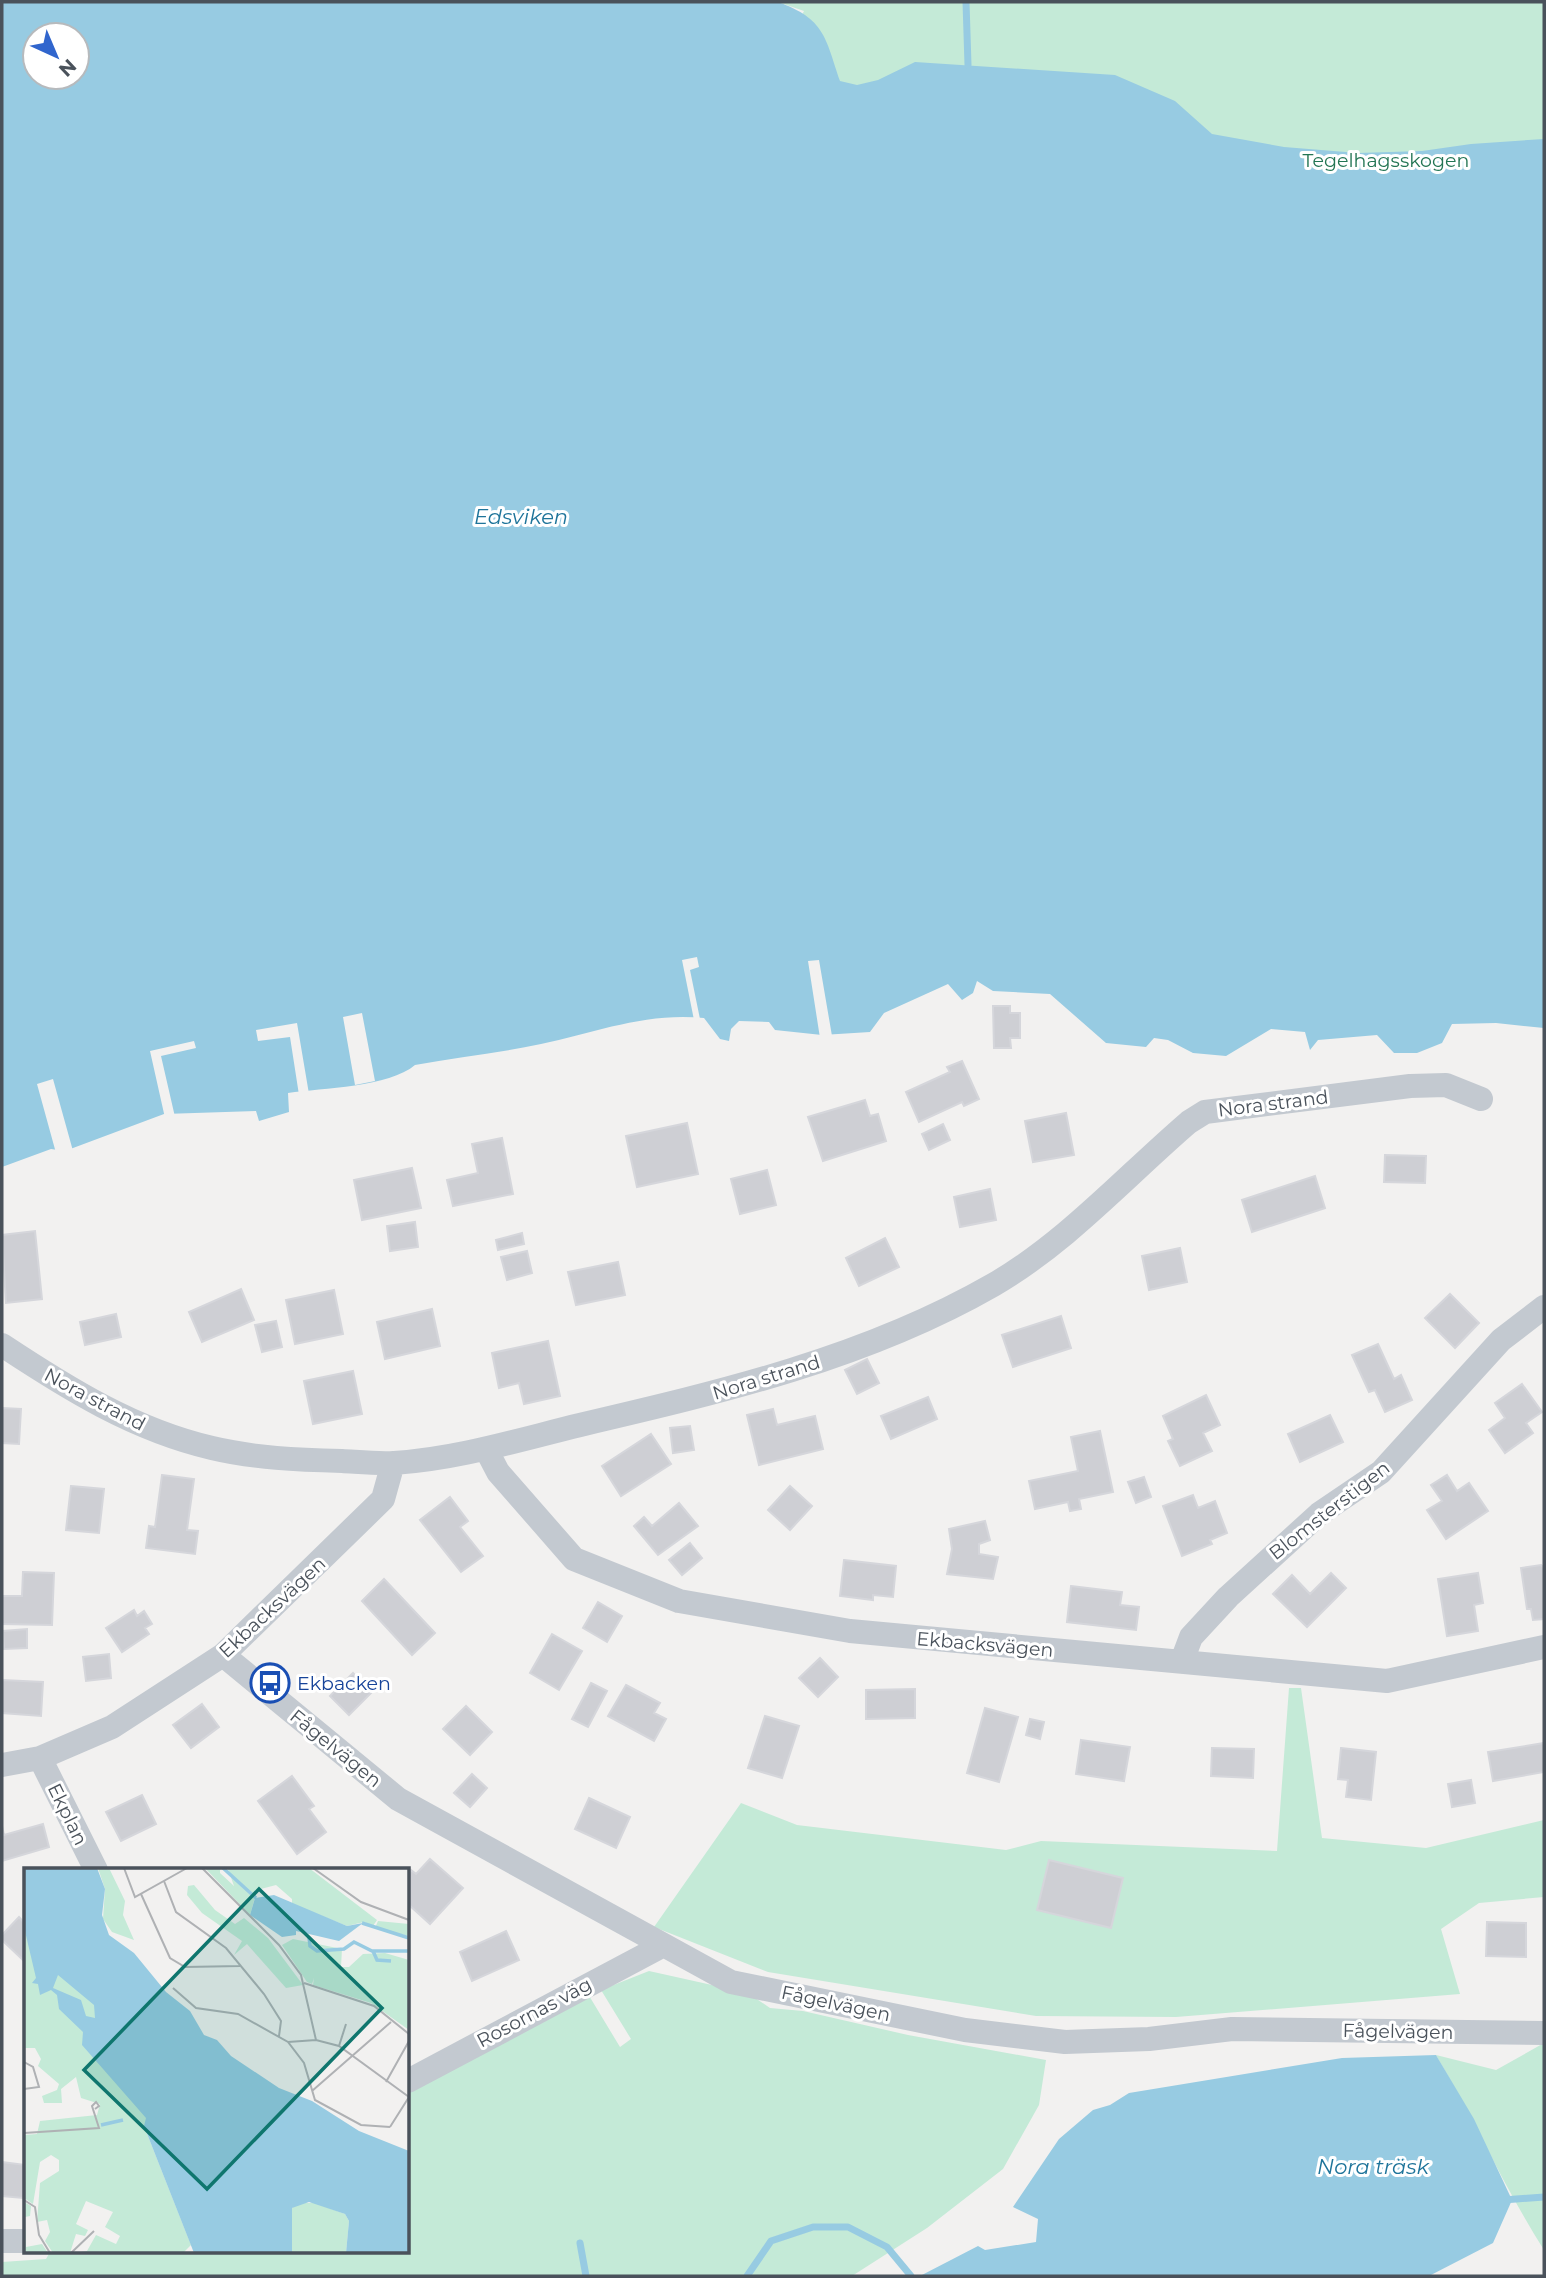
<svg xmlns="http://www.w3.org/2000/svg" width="1546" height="2278" font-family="Montserrat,sans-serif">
  <rect width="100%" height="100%" fill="#f2f1f0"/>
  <!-- green -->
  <path fill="#c4ead7" d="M 778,2 L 1544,2 L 1544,346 L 704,209 L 804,11 Z
    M 1289,1688 L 1301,1688 L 1322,1838 L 1426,1848 L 1544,1820 L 1544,1897 L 1479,1903 L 1441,1929 L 1460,1994 L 1176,2017 L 1036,2016 L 768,1972 L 654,1927 L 741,1803 L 797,1825 L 1006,1850 L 1041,1841 L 1277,1851 Z
    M 649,1971 L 748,1993 L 770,2008 L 803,2011 L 908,2035 L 1046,2060 L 1039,2105 L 1003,2169 L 927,2228 L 852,2276 L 2,2276 L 2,2262 L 46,2259 L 50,2252 L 408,2252 L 408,2090 L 588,1994 L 620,2047 L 631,2039 L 601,1990 Z
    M 1544,2043 L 1544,2250 C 1504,2187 1474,2119 1436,2055 L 1496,2070 Z"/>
  <!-- water -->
  <path fill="#97cbe2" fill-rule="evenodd" d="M 2,2 L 778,2 C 825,19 825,37 840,81 L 857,85 L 878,80 L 915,62 L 1115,75 L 1175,101 L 1212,134 L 1284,147 L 1358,153 L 1422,151 L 1471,144 L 1544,139 L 1544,1028 L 1496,1023 L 1452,1024 L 1442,1043 L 1417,1053 L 1394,1053 L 1377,1035 L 1318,1040 L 1310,1050 L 1305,1032 L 1271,1029 L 1226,1056 L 1193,1053 L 1168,1040 L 1154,1038 L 1146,1047 L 1106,1043 L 1050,994 L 993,991 L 977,981 L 973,993 L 962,1000 L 948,984 L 884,1013 L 870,1032 L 822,1035 L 775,1030 L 769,1022 L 739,1021 L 731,1029 L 729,1041 L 720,1039 L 704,1018 C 647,1012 596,1032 541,1044 C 500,1053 457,1057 415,1065 C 389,1087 323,1088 288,1093 L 289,1112 L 259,1121 L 256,1111 L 164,1114 L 65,1151 L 51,1149 L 2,1167 ZM 35,35 L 77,35 L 77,77 L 35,77 Z
    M 1436,2055 L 1474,2119 L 1512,2200 L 1493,2243 L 1429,2276 L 920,2276 L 978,2246 L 985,2250 L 1036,2242 L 1038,2219 L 1013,2207 L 1059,2139 L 1093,2110 L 1110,2105 L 1129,2093 L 1342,2058 Z"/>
  <!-- pier -->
  <path fill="#f2f1f0" d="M 697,957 L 699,967 L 690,970 L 700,1019 L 694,1020 L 682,960 Z
    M 819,960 L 832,1036 L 820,1038 L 808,961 Z
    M 362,1013 L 375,1081 L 355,1085 L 343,1017 Z
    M 297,1023 L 309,1094 L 299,1095 L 290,1037 L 258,1041 L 256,1030 Z
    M 194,1041 L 196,1048 L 161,1056 L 175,1117 L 165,1118 L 150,1051 Z
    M 53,1079 L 73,1151 L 65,1154 L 56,1153 L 37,1084 Z"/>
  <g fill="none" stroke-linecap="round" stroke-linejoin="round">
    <!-- stream -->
    <path stroke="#97cbe2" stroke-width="7" d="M 966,2 L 968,65
      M 1503,2200 L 1544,2197
      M 580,2243 L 586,2276
      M 747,2276 L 771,2241 L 813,2227 L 848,2227 L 887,2247 L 911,2276"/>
  </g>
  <!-- building -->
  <path fill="#cecfd4" stroke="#d5d6db" stroke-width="2" d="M 993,1006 L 1010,1006 L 1010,1013 L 1020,1013 L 1020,1038 L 1010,1038 L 1011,1048 L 994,1048 Z
    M 962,1061 L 979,1099 L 964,1106 L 962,1102 L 919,1122 L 906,1092 L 950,1072 L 947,1067 Z
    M 865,1100 L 870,1116 L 878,1114 L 886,1141 L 823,1161 L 808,1117 Z
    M 1066,1113 L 1074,1155 L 1033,1162 L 1025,1121 Z
    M 687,1123 L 698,1174 L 637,1187 L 626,1136 Z
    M 943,1124 L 950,1140 L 929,1150 L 922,1134 Z
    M 502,1138 L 513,1194 L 453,1206 L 447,1180 L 478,1173 L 472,1144 Z
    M 1385,1155 L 1426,1156 L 1425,1183 L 1384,1182 Z
    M 412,1168 L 421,1208 L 362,1220 L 354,1180 Z
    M 767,1170 L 776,1205 L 740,1214 L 731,1179 Z
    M 1315,1176 L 1325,1208 L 1252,1232 L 1242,1200 Z
    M 990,1189 L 996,1220 L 960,1227 L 954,1197 Z
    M 415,1222 L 418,1247 L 390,1251 L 387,1226 Z
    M 35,1231 L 42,1299 L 6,1303 L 2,1235 Z
    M 522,1233 L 524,1244 L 498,1250 L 496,1240 Z
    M 885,1238 L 899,1267 L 859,1286 L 846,1258 Z
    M 1180,1248 L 1187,1282 L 1149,1290 L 1142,1256 Z
    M 527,1251 L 532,1273 L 507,1280 L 501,1257 Z
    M 618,1262 L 625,1295 L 576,1305 L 568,1272 Z
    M 241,1289 L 254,1320 L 202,1342 L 189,1312 Z
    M 334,1290 L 343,1334 L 295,1344 L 286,1300 Z
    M 1450,1294 L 1479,1323 L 1455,1348 L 1425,1318 Z
    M 432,1309 L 440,1346 L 385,1359 L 377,1322 Z
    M 116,1314 L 121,1337 L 85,1345 L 80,1322 Z
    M 1061,1316 L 1071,1348 L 1013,1367 L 1002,1335 Z
    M 276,1321 L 282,1347 L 262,1352 L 255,1325 Z
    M 548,1341 L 560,1396 L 524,1404 L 519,1383 L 499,1388 L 492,1353 Z
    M 1378,1344 L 1394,1379 L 1401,1375 L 1412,1400 L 1385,1412 L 1375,1390 L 1369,1392 L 1352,1355 Z
    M 867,1359 L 879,1383 L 857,1394 L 845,1370 Z
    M 353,1371 L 362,1414 L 313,1424 L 304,1381 Z
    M 1522,1384 L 1542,1412 L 1526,1423 L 1533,1433 L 1505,1453 L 1489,1430 L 1505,1418 L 1495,1403 Z
    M 1206,1395 L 1220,1425 L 1203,1433 L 1212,1451 L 1180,1466 L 1168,1441 L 1173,1439 L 1163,1416 Z
    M 928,1397 L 937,1419 L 891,1439 L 881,1416 Z
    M 2,1408 L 21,1409 L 19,1444 L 2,1443 Z
    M 773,1409 L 777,1425 L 815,1416 L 823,1449 L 759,1465 L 747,1415 Z
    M 1330,1415 L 1343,1442 L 1300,1462 L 1288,1434 Z
    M 690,1426 L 694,1450 L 673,1453 L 670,1428 Z
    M 1100,1431 L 1113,1492 L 1079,1499 L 1081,1509 L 1070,1511 L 1068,1502 L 1035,1509 L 1029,1481 L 1078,1471 L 1071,1437 Z
    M 651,1434 L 671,1464 L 621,1496 L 602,1466 Z
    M 162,1475 L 194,1479 L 187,1530 L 198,1531 L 195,1554 L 146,1548 L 149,1526 L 155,1527 Z
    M 1447,1475 L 1457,1491 L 1469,1483 L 1488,1511 L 1446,1539 L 1427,1510 L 1442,1501 L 1431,1485 Z
    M 1144,1477 L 1151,1497 L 1136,1503 L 1128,1482 Z
    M 71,1486 L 104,1489 L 99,1533 L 66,1530 Z
    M 790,1486 L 812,1506 L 790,1530 L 768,1510 Z
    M 1193,1495 L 1198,1508 L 1215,1501 L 1227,1533 L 1210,1540 L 1212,1544 L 1182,1556 L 1163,1506 Z
    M 450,1497 L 468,1521 L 460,1527 L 483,1556 L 461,1572 L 420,1520 Z
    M 679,1503 L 698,1526 L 658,1555 L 634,1526 L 644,1517 L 652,1526 Z
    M 985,1521 L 990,1540 L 979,1544 L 979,1554 L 998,1557 L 993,1579 L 947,1574 L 952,1549 L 949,1529 Z
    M 690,1543 L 702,1558 L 682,1575 L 669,1560 Z
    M 844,1560 L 896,1566 L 893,1597 L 873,1595 L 873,1600 L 840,1596 Z
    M 1541,1565 L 1544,1568 L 1544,1619 L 1533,1620 L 1531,1609 L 1527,1609 L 1521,1568 Z
    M 23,1572 L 54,1573 L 52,1625 L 2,1624 L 2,1596 L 22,1596 Z
    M 1331,1573 L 1346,1588 L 1307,1627 L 1273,1594 L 1292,1575 L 1310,1594 Z
    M 1478,1573 L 1483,1603 L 1474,1605 L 1478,1631 L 1447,1636 L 1438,1579 Z
    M 384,1579 L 435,1633 L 412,1655 L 362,1601 Z
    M 1071,1586 L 1122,1592 L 1120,1605 L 1139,1607 L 1136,1630 L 1067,1622 Z
    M 598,1602 L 622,1616 L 607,1642 L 583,1628 Z
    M 134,1610 L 137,1616 L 144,1611 L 152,1624 L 145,1628 L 149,1634 L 122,1652 L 106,1628 Z
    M 27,1629 L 27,1648 L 4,1649 L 3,1631 Z
    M 552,1634 L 582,1651 L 559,1690 L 530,1673 Z
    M 109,1654 L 111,1678 L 86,1681 L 83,1657 Z
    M 820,1658 L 838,1677 L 818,1697 L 799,1678 Z
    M 353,1673 L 372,1692 L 349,1715 L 330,1696 Z
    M 2,1680 L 43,1682 L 41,1716 L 2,1713 Z
    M 591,1683 L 607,1691 L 588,1727 L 572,1719 Z
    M 626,1685 L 660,1703 L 654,1713 L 666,1719 L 654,1741 L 608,1716 Z
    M 915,1689 L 915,1718 L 866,1719 L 866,1690 Z
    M 202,1704 L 219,1727 L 191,1748 L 173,1725 Z
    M 466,1706 L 492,1732 L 470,1755 L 443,1729 Z
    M 985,1708 L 1018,1717 L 999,1782 L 967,1773 Z
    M 765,1716 L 799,1726 L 782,1778 L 748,1768 Z
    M 1030,1719 L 1044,1722 L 1040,1739 L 1026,1735 Z
    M 1081,1740 L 1130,1747 L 1124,1781 L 1076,1774 Z
    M 1544,1743 L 1544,1772 L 1493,1781 L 1488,1752 Z
    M 1212,1748 L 1254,1749 L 1253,1778 L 1211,1776 Z
    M 1341,1748 L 1376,1752 L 1371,1800 L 1346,1797 L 1348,1780 L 1338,1779 Z
    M 472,1774 L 487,1788 L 470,1807 L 454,1793 Z
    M 292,1776 L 314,1806 L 309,1809 L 326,1832 L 297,1854 L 258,1801 Z
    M 1471,1780 L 1475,1803 L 1452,1807 L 1448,1784 Z
    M 142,1795 L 156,1824 L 121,1841 L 106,1812 Z
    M 589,1798 L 630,1817 L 616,1848 L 575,1829 Z
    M 43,1824 L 49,1847 L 2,1861 L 2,1826 L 4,1835 Z
    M 430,1859 L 463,1888 L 430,1924 L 408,1904 L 408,1874 L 411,1870 L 416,1874 Z
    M 1049,1860 L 1123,1878 L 1111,1928 L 1037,1910 Z
    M 19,1917 L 26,1925 L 26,1963 L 2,1940 L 2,1935 Z
    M 1487,1922 L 1526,1923 L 1526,1957 L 1486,1956 Z
    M 506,1931 L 519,1960 L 472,1981 L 460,1952 Z
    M 2,2162 L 26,2165 L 23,2198 L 2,2196 Z"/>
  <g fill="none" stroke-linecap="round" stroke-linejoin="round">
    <!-- minor -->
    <path stroke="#c3c9d0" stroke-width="24" d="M 2,1345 C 67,1388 134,1430 212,1448 C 254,1458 298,1460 342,1461 C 359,1462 377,1464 394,1463 C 457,1459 518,1440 580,1425 C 721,1392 866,1358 993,1285 C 1066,1243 1126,1176 1189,1122 L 1205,1112 L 1410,1086 L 1446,1085 L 1481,1099
      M 486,1449 L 498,1472 L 574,1559 L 679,1601 L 850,1631 L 1387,1681 L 1544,1647
      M 223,1655 L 398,1799 L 731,1982 L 965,2030 L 1065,2042 L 1149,2039 L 1232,2029 L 1544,2033
      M 1182,1661 L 1191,1637 L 1228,1597 L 1319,1514 L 1381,1472 L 1501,1340 L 1544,1307
      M 40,1758 L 96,1870
      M 2,1765 L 40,1758 L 112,1727 L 223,1655 L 383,1499 L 393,1463
      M 408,2081 L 662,1946
      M 2,2241 L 26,2241"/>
  </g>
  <!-- icons -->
  <defs>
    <g id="bus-ring" transform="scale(2.0125)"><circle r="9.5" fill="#fff" stroke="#1a4fb4" stroke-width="1.5"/><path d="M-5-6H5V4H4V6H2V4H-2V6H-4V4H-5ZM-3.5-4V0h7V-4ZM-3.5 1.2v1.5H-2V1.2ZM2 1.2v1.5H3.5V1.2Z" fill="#1a4fb4"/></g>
  </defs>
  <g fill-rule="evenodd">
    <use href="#bus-ring" x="270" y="1683"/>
  </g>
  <g text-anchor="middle" stroke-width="6" stroke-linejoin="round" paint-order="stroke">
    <!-- park labels -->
    <g font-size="19" fill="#237554" stroke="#fff">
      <text x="1386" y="167">Tegelhagsskogen</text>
    </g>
    <!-- street labels -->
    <g font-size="19" fill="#4a525b" stroke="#fff">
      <text transform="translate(1273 1103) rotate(-7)" y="7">Nora strand</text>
      <text transform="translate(766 1377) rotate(-17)" y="7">Nora strand</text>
      <text transform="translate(95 1399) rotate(28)" y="7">Nora strand</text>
      <text transform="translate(1329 1510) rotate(-38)" y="7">Blomsterstigen</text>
      <text transform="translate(272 1607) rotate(-43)" y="7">Ekbacksvägen</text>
      <text transform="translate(985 1644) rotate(5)" y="7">Ekbacksvägen</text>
      <text transform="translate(336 1748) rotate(39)" y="7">Fågelvägen</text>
      <text transform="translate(68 1814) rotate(64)" y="7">Ekplan</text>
      <text transform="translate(836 2003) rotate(12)" y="7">Fågelvägen</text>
      <text transform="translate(534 2012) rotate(-28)" y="7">Rosornas väg</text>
      <text transform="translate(1398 2031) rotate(1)" y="7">Fågelvägen</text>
    </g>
    <!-- transit labels -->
    <g font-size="19" fill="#164399" stroke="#fff" text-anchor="start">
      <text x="297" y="1690">Ekbacken</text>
    </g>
    <!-- water labels -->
    <g font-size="21" font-style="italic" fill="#1e749a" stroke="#fff">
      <text x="521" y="524">Edsviken</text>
      <text x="1373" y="2174">Nora träsk</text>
    </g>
  </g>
  <!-- overview -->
  <g transform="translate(24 1868)">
    <rect width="385" height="385" fill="#f2f1f0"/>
    <path d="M 0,0 L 87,141 L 143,250 L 120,258 L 167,377 L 159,385 L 51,385 L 63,383 L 72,367 L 92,376 L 96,368 L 81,359 L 89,344 L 62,333 L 52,356 L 64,362 L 61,368 L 52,366 L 46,385 L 29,385 L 21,373 L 26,364 L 23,352 L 13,354 L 16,315 L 35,303 L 35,292 L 27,287 L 16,294 L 9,336 L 0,330 L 0,267 L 13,266 L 16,253 L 73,247 L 76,236 L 57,230 L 52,209 L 37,221 L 38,235 L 20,235 L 18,228 L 33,222 L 35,216 L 14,198 L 17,191 L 11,180 L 0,180 ZM 74,0 L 85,0 L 101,33 L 99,47 L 110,72 L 88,64 L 79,51 L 81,21 ZM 181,0 L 196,0 L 196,5 L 210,18 L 204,1 L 198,0 L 285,0 L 353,52 L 349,58 L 340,54 L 323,58 L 268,36 L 268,31 L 252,17 L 233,22 L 226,47 ZM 170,17 L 191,42 L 211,56 L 220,50 L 244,70 L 279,117 L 262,120 L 223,76 L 210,87 L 218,73 L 178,45 L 163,27 L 164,18 ZM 354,53 L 385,56 L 385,68 L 351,60 ZM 269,71 L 318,81 L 317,99 L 325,99 L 339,86 L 361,85 L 385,92 L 385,162 L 347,135 L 289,117 L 290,110 L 288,116 L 283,114 L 258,77 ZM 0,334 L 7,338 L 6,348 L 1,349 L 2,379 L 18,376 L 24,385 L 0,385 ZM 275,335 L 291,335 L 321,346 L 325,353 L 322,385 L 268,385 L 268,340 Z" fill="#c4ead7"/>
    <path d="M 0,0 L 73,0 L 81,21 L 78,47 L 85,67 L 110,85 L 142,124 L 166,143 L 180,167 L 193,172 L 207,188 L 255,220 L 288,233 L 335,263 L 385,283 L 385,385 L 322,385 L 325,353 L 321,346 L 285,334 L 268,340 L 268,385 L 170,385 L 120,258 L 122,250 L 58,177 L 59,164 L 35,141 L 33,127 L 27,122 L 16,127 L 14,116 L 8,115 L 12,110 L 0,59 ZM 34,107 L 70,137 L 71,150 L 62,148 L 57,132 L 29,120 ZM 250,27 L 323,58 L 339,55 L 315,73 L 272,63 L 272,67 L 258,69 L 226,47 L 231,30 Z" fill="#97cbe2" fill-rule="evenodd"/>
    <path fill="none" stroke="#97cbe2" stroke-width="3.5" d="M 199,0 L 232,30M 338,55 L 385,70M 285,69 L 286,78 L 293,83 L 320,81 L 330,74 L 348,83 L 385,83M 349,83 L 353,92 L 367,93M 77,257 L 99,252"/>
    <path fill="none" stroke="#afb1b4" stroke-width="2" d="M 100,0 L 111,29 L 163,0M 178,0 L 255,77 L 277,107 L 292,172M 289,0 L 337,34 L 385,52M 140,13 L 152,44 L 202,80 L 240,126 L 257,153 L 255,168M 117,26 L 146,90 L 161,99 L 216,98M 280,115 L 350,138 L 385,166M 149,120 L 172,140 L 214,146 L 264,174 L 280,195 L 291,232 L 337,257 L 366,259M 264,174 L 292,172 L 315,178 L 385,229M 315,178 L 322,156M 0,194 L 9,199 L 15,219 L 0,221M 362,214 L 385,173M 288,223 L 367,154M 366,259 L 385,229M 0,265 L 75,260 L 68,238 L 72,234 L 75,238 L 71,241M 0,332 L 11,339 L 15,367 L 26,385M 47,385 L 70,363"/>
    <path fill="#0f766e" fill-opacity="0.15" stroke="#0f766e" stroke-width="3.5" d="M 235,21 L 358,140 L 183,321 L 60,202 Z"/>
    <rect width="385" height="385" fill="none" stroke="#4a525b" stroke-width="3.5"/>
  </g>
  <!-- border -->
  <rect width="1546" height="2278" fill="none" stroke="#4a525b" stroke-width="7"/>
  <!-- north arrow -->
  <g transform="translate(56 56) rotate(136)"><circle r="33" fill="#ffffff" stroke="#b7babd" stroke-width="2"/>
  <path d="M0-5L12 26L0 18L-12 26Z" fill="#3065cd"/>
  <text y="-10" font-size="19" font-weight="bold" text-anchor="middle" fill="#4a525b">N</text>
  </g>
</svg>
